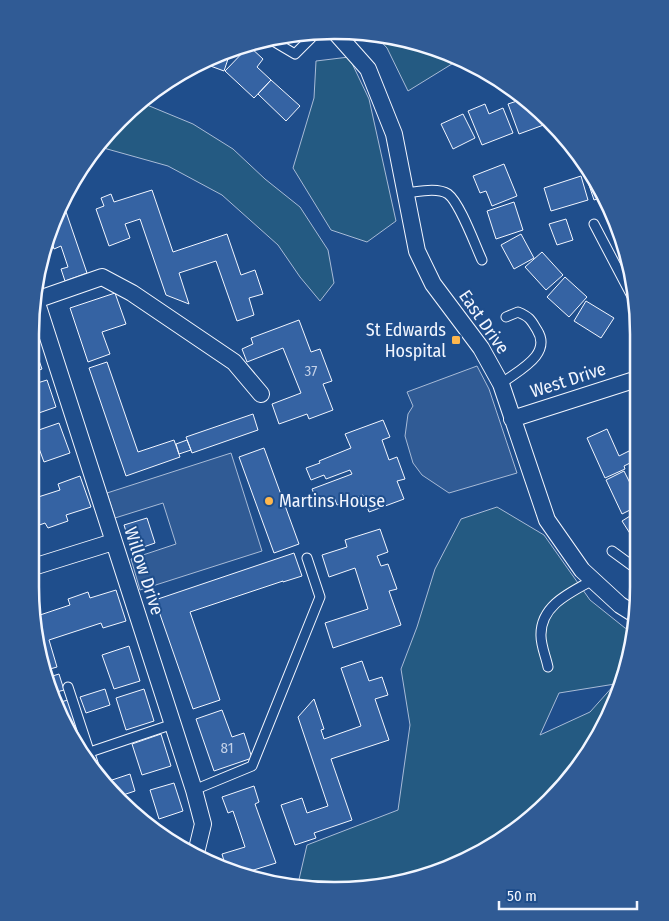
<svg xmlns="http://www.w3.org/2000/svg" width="669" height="921" font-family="'Fira Sans Condensed',sans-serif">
  <rect width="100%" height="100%" fill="#1f4e8c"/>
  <!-- green -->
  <path fill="#245a82" stroke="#a8bbd7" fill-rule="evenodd" d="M 376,36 L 460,59 L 408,91 L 387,48 Z
    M 349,57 L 369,99 L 396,221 L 367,242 L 331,230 L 293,168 L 314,98 L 316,61 Z
    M 147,105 L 193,124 L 233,149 L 265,179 L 300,207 L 328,250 L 334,283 L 320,301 L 300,277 L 278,245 L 222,195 L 168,166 L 100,147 L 133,107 Z
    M 497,507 L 544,535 L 590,600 L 625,628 L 632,631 L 607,721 L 535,816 L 469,860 L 375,888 L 297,888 L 307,845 L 398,810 L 410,725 L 401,669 L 417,627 L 435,569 L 461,519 ZM 615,684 L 590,712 L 540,735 L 559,693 Z"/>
  <!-- parking -->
  <path fill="#305b95" stroke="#a8bbd7" d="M 477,366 L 489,389 L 517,473 L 449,493 L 422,475 L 413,463 L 405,436 L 408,414 L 413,406 L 407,392 Z
    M 231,453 L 262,551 L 140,590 L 131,559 L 176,544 L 163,503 L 115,518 L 107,493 Z"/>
  <!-- building -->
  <path fill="#3563a3" stroke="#f2f6ff" d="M 249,46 L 263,59 L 257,67 L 271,80 L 254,98 L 225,71 Z
    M 231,50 L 224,71 L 205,64 Z
    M 271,80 L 300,106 L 286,121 L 258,94 Z
    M 520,100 L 549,123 L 519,134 L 508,104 Z
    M 485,104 L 489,114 L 503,108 L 513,133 L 482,145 L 468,111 Z
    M 463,114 L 475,138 L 453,149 L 441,124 Z
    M 504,164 L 517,196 L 492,206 L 486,191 L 480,193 L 473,176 Z
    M 585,166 L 605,196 L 594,200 L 583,167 Z
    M 581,176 L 588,200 L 551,211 L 544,188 Z
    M 152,190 L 173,252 L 227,234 L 241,275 L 255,270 L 263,294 L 249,298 L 254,315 L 237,321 L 216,261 L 179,273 L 189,304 L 166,295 L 140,219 L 125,224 L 130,238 L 109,246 L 96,209 L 104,206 L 101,198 L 111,194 L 114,202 Z
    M 514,202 L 523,230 L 496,239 L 487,211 Z
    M 63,203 L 87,273 L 65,281 L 61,269 L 68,267 L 61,246 L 54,249 L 50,237 Z
    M 566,219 L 573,240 L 557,245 L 549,224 Z
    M 521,234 L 534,258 L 514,269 L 501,245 Z
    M 542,252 L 563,275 L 546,290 L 525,267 Z
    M 565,277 L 587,297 L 569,317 L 547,297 Z
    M 115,293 L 126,324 L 102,332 L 110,354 L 88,362 L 70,308 Z
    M 586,301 L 614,318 L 601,338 L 574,321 Z
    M 299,320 L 311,352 L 320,349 L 332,381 L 323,384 L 333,410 L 309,419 L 307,414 L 279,424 L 272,404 L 301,393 L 283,348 L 247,362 L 242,349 L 253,344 L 251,338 Z
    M 35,349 L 42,369 L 34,372 Z
    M 107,362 L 138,452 L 174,440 L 180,457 L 126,476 L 89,368 Z
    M 47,380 L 56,407 L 33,415 L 34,384 Z
    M 253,414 L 258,430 L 192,453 L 186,437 Z
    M 383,420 L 390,437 L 382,440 L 389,460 L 397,457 L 405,479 L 397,481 L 404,499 L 369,512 L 363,495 L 337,505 L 334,497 L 318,503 L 312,489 L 352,474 L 350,470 L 326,479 L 324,475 L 311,480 L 306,468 L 320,463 L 319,461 L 351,448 L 345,434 Z
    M 59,423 L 70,453 L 44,462 L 33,432 Z
    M 607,429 L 619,456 L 629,451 L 634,461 L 624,466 L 625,469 L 605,478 L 587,438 Z
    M 187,440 L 191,450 L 179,454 L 176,444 Z
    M 264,448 L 299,544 L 274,553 L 239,457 Z
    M 624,471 L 633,489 L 638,487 L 638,506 L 622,514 L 606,480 Z
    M 80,476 L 91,507 L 66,515 L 68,521 L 48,528 L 45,523 L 31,528 L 32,499 L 60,490 L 58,484 Z
    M 638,511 L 638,546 L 622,521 Z
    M 147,518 L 155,543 L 132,551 L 124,525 Z
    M 380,529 L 388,552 L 377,556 L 381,566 L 388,564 L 397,589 L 389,591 L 401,625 L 333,648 L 325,623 L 368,609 L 355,568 L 329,577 L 322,555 L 347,547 L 345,540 Z
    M 294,553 L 302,576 L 283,582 L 283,581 L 190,612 L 220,700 L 193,709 L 155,600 Z
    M 116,590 L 126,621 L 103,628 L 101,623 L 49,640 L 57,667 L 43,671 L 40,666 L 34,617 L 70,605 L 68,599 L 88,592 L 90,598 Z
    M 129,646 L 140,681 L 114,689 L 102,655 Z
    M 362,661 L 369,681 L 382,677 L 388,695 L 375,699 L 389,740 L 331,759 L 352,820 L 314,833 L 316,838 L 295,845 L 281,805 L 302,798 L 307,813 L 328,806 L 298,717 L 314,699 L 324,729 L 321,730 L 324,739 L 361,726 L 341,668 Z
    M 59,674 L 64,690 L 53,693 L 46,678 Z
    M 105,689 L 110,705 L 86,713 L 80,697 Z
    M 144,689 L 154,721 L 126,730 L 116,698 Z
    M 68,700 L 77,727 L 69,729 L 57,703 Z
    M 222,710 L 232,737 L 244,733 L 252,758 L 214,771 L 196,719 Z
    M 161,734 L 171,766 L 142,775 L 132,744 Z
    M 81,735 L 88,754 L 81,756 L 73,738 Z
    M 130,774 L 135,791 L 117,797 L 106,782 Z
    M 174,783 L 183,811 L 159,819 L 150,790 Z
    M 254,786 L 259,802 L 255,804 L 276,863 L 244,873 L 226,868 L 222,854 L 245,847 L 233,811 L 228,813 L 222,797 Z
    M 148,818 L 150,827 L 141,820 Z"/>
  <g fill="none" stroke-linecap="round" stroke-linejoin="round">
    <!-- lane casing -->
    <g stroke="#f2f6ff" stroke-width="11">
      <path id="lane" d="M 273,41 L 295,54 L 313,36
        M 405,193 C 417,192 437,187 448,194 C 460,203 475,245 482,260
        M 594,224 L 636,304
        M 501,384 C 517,371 553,355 537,330 C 531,320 530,317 518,312 L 506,317
        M 612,551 L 638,570
        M 548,667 C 546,657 541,646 541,636 C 540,606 569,593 593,580
        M 68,687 L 96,772
        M 90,752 L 173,724
        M 194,790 L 252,766 L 320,597 L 307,558"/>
    </g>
    <!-- street casing -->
    <g stroke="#f2f6ff" stroke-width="18">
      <path id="street" d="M 336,33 L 368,69 L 394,134 L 417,251 L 433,284 L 481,348 L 501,384 L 547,520 L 582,570 L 620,605 L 636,615
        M 35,297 L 194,790 L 203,824 L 195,857
        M 36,300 L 102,277 L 132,293 L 234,362 L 261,394
        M 512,419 L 637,379
        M 30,568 L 113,542"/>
    </g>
    <!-- lane -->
    <use href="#lane" stroke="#1f4e8c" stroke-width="9"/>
    <!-- street -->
    <use href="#street" stroke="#1f4e8c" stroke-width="16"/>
  </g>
  <!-- markers -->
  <g fill="#ffb74d" stroke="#1f4e8c" stroke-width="2">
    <rect x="451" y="335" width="10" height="10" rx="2.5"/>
    <circle cx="269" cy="501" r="5"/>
  </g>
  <g text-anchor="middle" stroke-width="4" stroke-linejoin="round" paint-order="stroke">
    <!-- number labels -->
    <g font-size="15" fill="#c3d1e8">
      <text x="311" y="376">37</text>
      <text x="227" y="753">81</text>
    </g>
    <!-- street labels -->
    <g font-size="18" fill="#f2f6ff" stroke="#1f4e8c">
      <text transform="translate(484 322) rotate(55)" y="6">East Drive</text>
      <text transform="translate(568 380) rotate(-18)" y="6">West Drive</text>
      <text transform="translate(144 571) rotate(72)" y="6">Willow Drive</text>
    </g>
    <!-- poi labels -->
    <g font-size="18" fill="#f2f6ff" stroke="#1f4e8c" text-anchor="end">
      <text x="446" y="336">St Edwards<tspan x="446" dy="21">Hospital</tspan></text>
      <text x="279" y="507" text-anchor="start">Martins House</text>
    </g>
  </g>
  <!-- crop -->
  <path d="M0 0H669V921H0ZM334 39H335A295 295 0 0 1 630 334V587A295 295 0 0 1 335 882H334A295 295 0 0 1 39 587V334A295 295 0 0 1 334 39Z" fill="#305b95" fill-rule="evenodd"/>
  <path fill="none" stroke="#f2f6ff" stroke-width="2.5" d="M334 39H335A295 295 0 0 1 630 334V587A295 295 0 0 1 335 882H334A295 295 0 0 1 39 587V334A295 295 0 0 1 334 39Z"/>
  <!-- scale -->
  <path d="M499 901v8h138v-8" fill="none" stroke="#f2f6ff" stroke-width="2.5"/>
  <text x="507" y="901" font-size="15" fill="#f2f6ff" stroke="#1f4e8c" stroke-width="4" paint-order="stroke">50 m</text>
</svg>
